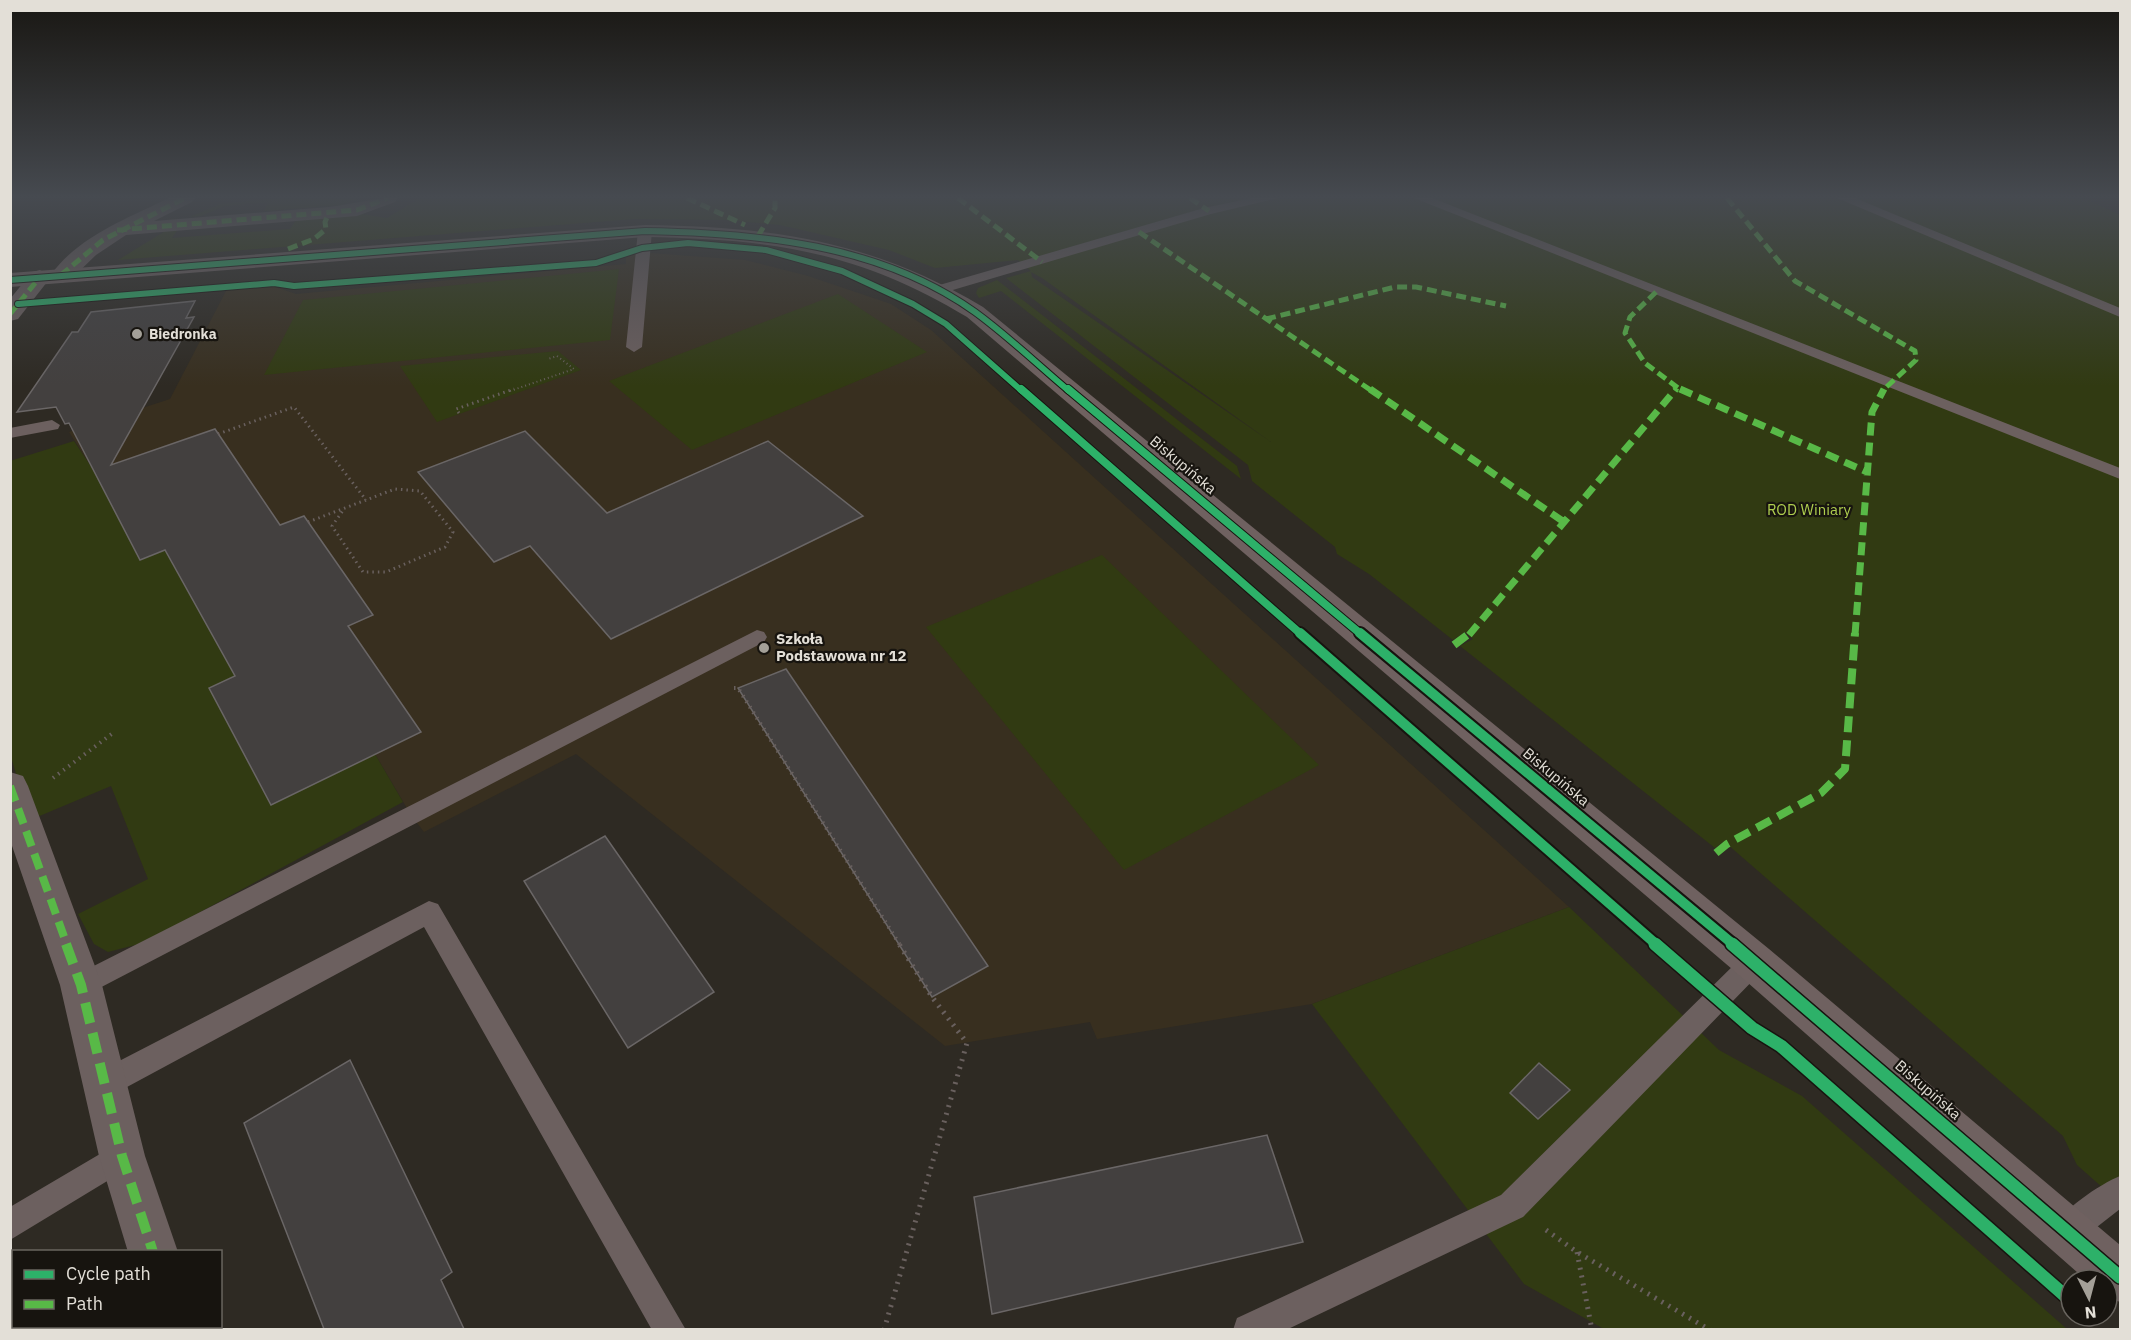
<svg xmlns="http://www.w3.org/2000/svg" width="2131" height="1340" font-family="'IBM Plex Sans',sans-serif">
  <rect width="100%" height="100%" fill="#2e2a23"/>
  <!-- built -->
  <path fill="#382f1f" d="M 650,253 L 745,260 L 808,276 L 891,304 L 931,330 L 1569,907 L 1312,1004 L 1097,1039 L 1090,1022 L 945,1046 L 576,754 L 424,832 L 411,815 L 375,754 L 271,805 L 209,688 L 255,667 L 222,652 L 174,567 L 186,542 L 140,560 L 94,471 L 69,432 L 170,399 L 227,289 L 269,285 L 296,294 L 626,264 L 626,255 Z"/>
  <!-- green -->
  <path fill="#313a12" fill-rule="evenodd" d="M 279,198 L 360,198 L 341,205 L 264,211 L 268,202 L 225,206 L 201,216 L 190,217 L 220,204 Z
    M 420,198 L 2084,198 L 2120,215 L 2120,1203 L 2077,1165 L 2063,1136 L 1727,844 L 1723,842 L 1715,848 L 1460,646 L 1473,639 L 1465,632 L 1453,640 L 1369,574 L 1337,554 L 1335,547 L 1252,481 L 1248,465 L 1006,278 L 1031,271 L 1018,260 L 935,268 L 889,250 L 780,225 L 726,220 L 634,219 L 118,260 L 167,230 L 178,229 L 172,238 L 290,229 L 297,219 L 362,214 L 387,218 ZM 1031,272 L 1042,278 L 1271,442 L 1032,277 Z
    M 619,269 L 610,340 L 264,375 L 303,300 Z
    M 997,280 L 1237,466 L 1241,479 L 1001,291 L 979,298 L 976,293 L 978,288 Z
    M 838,294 L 927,352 L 692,450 L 609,381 Z
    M 558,351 L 581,370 L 437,422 L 400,366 Z
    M 74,441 L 94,471 L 140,560 L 187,542 L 175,568 L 222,652 L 256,667 L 209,688 L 271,805 L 375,754 L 403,802 L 143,943 L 108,952 L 94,944 L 78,914 L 148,879 L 111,786 L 30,820 L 11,757 L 10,461 Z
    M 1102,555 L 1319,765 L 1124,870 L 926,627 Z
    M 1569,907 L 1719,1050 L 1802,1096 L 2067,1329 L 1604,1329 L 1524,1284 L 1312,1004 Z"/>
  <!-- building -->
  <path fill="#43403f" stroke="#6a6666" stroke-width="1.5" d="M 195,301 L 186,318 L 194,317 L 111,465 L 215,429 L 280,525 L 304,516 L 373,615 L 348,626 L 421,732 L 271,805 L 209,688 L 235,676 L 165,550 L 140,560 L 69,423 L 65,424 L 56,407 L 17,412 L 72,332 L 78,332 L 91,312 Z
    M 525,431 L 607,513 L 768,441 L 863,516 L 611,639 L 530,546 L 494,562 L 418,472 Z
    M 786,669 L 988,966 L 932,997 L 738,688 Z
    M 605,836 L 714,992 L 628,1048 L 524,881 Z
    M 350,1060 L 452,1272 L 441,1280 L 464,1329 L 324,1329 L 244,1123 Z
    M 1539,1063 L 1570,1090 L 1538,1119 L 1510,1093 Z
    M 1267,1135 L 1303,1242 L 992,1314 L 974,1197 Z"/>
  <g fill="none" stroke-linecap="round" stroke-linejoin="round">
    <!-- path-far3 -->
    <path stroke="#69605e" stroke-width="2" stroke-dasharray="1 3" stroke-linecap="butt" d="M 510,391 L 574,369 L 557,356 L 548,359"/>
    <!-- path-far2 -->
    <path stroke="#69605e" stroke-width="3" stroke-dasharray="1.5 4" stroke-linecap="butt" d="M 459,413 L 456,409 L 514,389
      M 218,434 L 294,407 L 366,500
      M 308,522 L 395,489 L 420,491 L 453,532 L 445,547 L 386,572 L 363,572 L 332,526 L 344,509"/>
    <!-- path-far1 -->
    <path stroke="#69605e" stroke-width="4" stroke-dasharray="1.5 5" stroke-linecap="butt" d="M 734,688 L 738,688 L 900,945
      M 53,778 L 113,733"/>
    <!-- path -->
    <path stroke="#69605e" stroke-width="5" stroke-dasharray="2 6" stroke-linecap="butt" d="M 1546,1230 L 1577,1252 L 1710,1330
      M 1577,1252 L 1592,1330
      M 61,1330 L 66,1326
      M 884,1330 L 967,1043 L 932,997 L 899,944"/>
    <!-- lane -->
    <path fill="#6c605f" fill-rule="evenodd" d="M 1252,198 L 1278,198 L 1211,214 L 946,292 L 936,292 L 934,289 L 936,286 L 1204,208 Z
      M 1414,198 L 1432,198 L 2120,468 L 2120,479 Z
      M 1837,198 L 1855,198 L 2120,308 L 2120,317 Z
      M 645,227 L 652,231 L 642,347 L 634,352 L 626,347 L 638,231 Z
      M 52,420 L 60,425 L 58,429 L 10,438 L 10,428 Z
      M 757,630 L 764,632 L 767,637 L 764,642 L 90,993 L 81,997 L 72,993 L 68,985 L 72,977 Z
      M 429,901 L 438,904 L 686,1330 L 652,1330 L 424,927 L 114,1094 L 104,1098 L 94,1094 L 90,1084 L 94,1074 Z
      M 1754,950 L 1763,954 L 1767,962 L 1763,970 L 1523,1217 L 1286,1330 L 1233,1330 L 1237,1318 L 1501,1195 L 1745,954 Z
      M 122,1141 L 132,1146 L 137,1156 L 132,1166 L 10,1240 L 10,1207 Z
      M 2120,1176 L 2120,1209 L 2079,1241 L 2068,1246 L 2057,1241 L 2052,1230 C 2060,1211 2100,1184 2120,1176 Z"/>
    <!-- street -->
    <path fill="#6c605f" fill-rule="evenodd" d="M 169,198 L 195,198 L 192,202 L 154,221 L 329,207 C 353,204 373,198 398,198 L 395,202 L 357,216 L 126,235 L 96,255 L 69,281 L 61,283 L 51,277 L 18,319 L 10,321 L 10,299 L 32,272 L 40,270 L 50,276 C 77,237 128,218 169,198 Z
      M 10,772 L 23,776 L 28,786 L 102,985 L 145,1156 L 178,1252 L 128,1252 L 99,1156 L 60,985 L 10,840 Z
      M 144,1326 L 196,1326 L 197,1330 L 145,1330 Z"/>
    <!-- secondary -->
    <path fill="#6f6160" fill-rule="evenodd" d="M 645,225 C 774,227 870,240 983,307 L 1769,949 L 2120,1245 L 2120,1302 L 2107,1297 L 2107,1280 L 2086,1280 L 1739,975 L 967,317 C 857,251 771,239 645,237 L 10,287 L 10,273 Z"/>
    <!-- quiet-far3 -->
    <path stroke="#58b947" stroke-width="5" stroke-dasharray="10 5" stroke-linecap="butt" d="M 687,198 L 745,225
      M 958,198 L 1042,262
      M 1190,198 L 1209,211
      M 1727,198 L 1795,281 L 1915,351 L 1916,360 L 1882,391
      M 117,230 L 357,210 L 388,198
      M 1139,232 L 1372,391
      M 758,236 L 775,208 L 775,198
      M 288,249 L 314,239 L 326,229 L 325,222 L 329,213
      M 61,275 L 103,240 L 185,198
      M 1656,292 L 1630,317 L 1625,333 L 1645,363 L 1682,391
      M 10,314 L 40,277
      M 1266,319 L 1395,287 L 1416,287 L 1506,306
      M 1675,391 L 1677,388"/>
    <!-- quiet-far2 -->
    <path stroke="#58b947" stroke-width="7" stroke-dasharray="13 7" stroke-linecap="butt" d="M 1370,389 L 1564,522
      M 1680,389 L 1867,472
      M 1469,635 L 1676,389
      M 1855,635 L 1872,412 L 1884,389"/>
    <!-- quiet-far1 -->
    <path stroke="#58b947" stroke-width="8" stroke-dasharray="16 8" stroke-linecap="butt" d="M 1454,645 L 1470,633
      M 10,786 L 67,945
      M 1716,853 L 1727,844 L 1821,793 L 1845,769 L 1855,633"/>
    <!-- quiet -->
    <path stroke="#58b947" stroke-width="10" stroke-dasharray="21 10" stroke-linecap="butt" d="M 66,944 L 81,985 L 122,1156 L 153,1252
      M 170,1326 L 171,1330"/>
    <!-- cycleway-far3 casing -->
    <g stroke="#17140f" stroke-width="8">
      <path id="cycleway-far3" d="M 10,280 L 645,231 C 758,233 880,244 975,312 C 1008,336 1038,365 1069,391
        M 18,304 L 274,283 L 294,286 L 596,263 L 642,248 L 688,243 L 766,250 L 842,271 L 913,304 L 946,324 L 1022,391"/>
    </g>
    <!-- cycleway-far2 casing -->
    <g stroke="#17140f" stroke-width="10">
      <path id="cycleway-far2" d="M 1021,389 L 1302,635
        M 1068,389 L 1362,635"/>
    </g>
    <!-- cycleway-far1 casing -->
    <g stroke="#17140f" stroke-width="14">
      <path id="cycleway-far1" d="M 1300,633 L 1657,945
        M 1360,633 L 1734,945"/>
    </g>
    <!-- cycleway casing -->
    <g stroke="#17140f" stroke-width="16">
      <path id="cycleway" d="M 1655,944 L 1752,1028 L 1781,1046 L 2071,1301
        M 1732,944 L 2120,1277"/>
    </g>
    <!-- cycleway-far3 -->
    <use href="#cycleway-far3" stroke="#2db169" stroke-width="6"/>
    <!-- cycleway-far2 -->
    <use href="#cycleway-far2" stroke="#2db169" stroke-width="8"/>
    <!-- cycleway-far1 -->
    <use href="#cycleway-far1" stroke="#2db169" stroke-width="10"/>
    <!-- cycleway -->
    <use href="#cycleway" stroke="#2db169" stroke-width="13"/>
  </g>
  <!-- sky -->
  <linearGradient id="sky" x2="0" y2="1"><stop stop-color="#191713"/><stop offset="0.51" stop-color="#464a50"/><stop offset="1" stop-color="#464a50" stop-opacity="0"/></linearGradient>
  <rect width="2131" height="386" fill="url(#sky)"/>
  <!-- markers -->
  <g fill="#a4a098" stroke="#17140f" stroke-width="2">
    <circle cx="137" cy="334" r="6"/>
    <circle cx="764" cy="648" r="6"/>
  </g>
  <g text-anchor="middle" stroke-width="4.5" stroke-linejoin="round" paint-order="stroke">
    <!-- far-poi labels -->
    <g font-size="14" font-weight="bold" fill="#e3dfd7" stroke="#17140f" text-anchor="start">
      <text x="149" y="339">Biedronka</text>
    </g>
    <!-- street labels -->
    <g font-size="15" fill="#e3dfd7" stroke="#17140f">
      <text transform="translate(1183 465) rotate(40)" y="5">Biskupińska</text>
      <text transform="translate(1556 777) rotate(40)" y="5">Biskupińska</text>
      <text transform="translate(1928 1090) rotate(41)" y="5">Biskupińska</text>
    </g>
    <!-- park labels -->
    <g font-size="15" fill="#afce4f" stroke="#17140f">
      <text x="1809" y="515">ROD Winiary</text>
    </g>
    <!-- poi labels -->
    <g font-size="15" font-weight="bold" fill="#e3dfd7" stroke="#17140f" text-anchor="start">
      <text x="776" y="644">Szkoła<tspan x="776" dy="17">Podstawowa nr 12</tspan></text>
    </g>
  </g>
  <!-- border -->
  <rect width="2131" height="1340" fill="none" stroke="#e3dfd7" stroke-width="24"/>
  <!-- legend -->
  <rect x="12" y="1250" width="210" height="78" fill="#17140f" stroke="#69655f" stroke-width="1.5"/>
  <rect x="24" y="1270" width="30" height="9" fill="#2db169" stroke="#69655f" stroke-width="1.5"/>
  <text x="66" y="1280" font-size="18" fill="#e3dfd7">Cycle path</text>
  <rect x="24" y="1300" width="30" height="9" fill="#58b947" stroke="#69655f" stroke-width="1.5"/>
  <text x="66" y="1310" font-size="18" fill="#e3dfd7">Path</text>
  <!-- north arrow -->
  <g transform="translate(2089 1298) rotate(174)"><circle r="28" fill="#17140f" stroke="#69655f" stroke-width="1.5"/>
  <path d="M0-4.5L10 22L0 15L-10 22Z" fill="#a4a098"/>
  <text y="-9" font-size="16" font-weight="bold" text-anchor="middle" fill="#e3dfd7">N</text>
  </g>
</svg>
